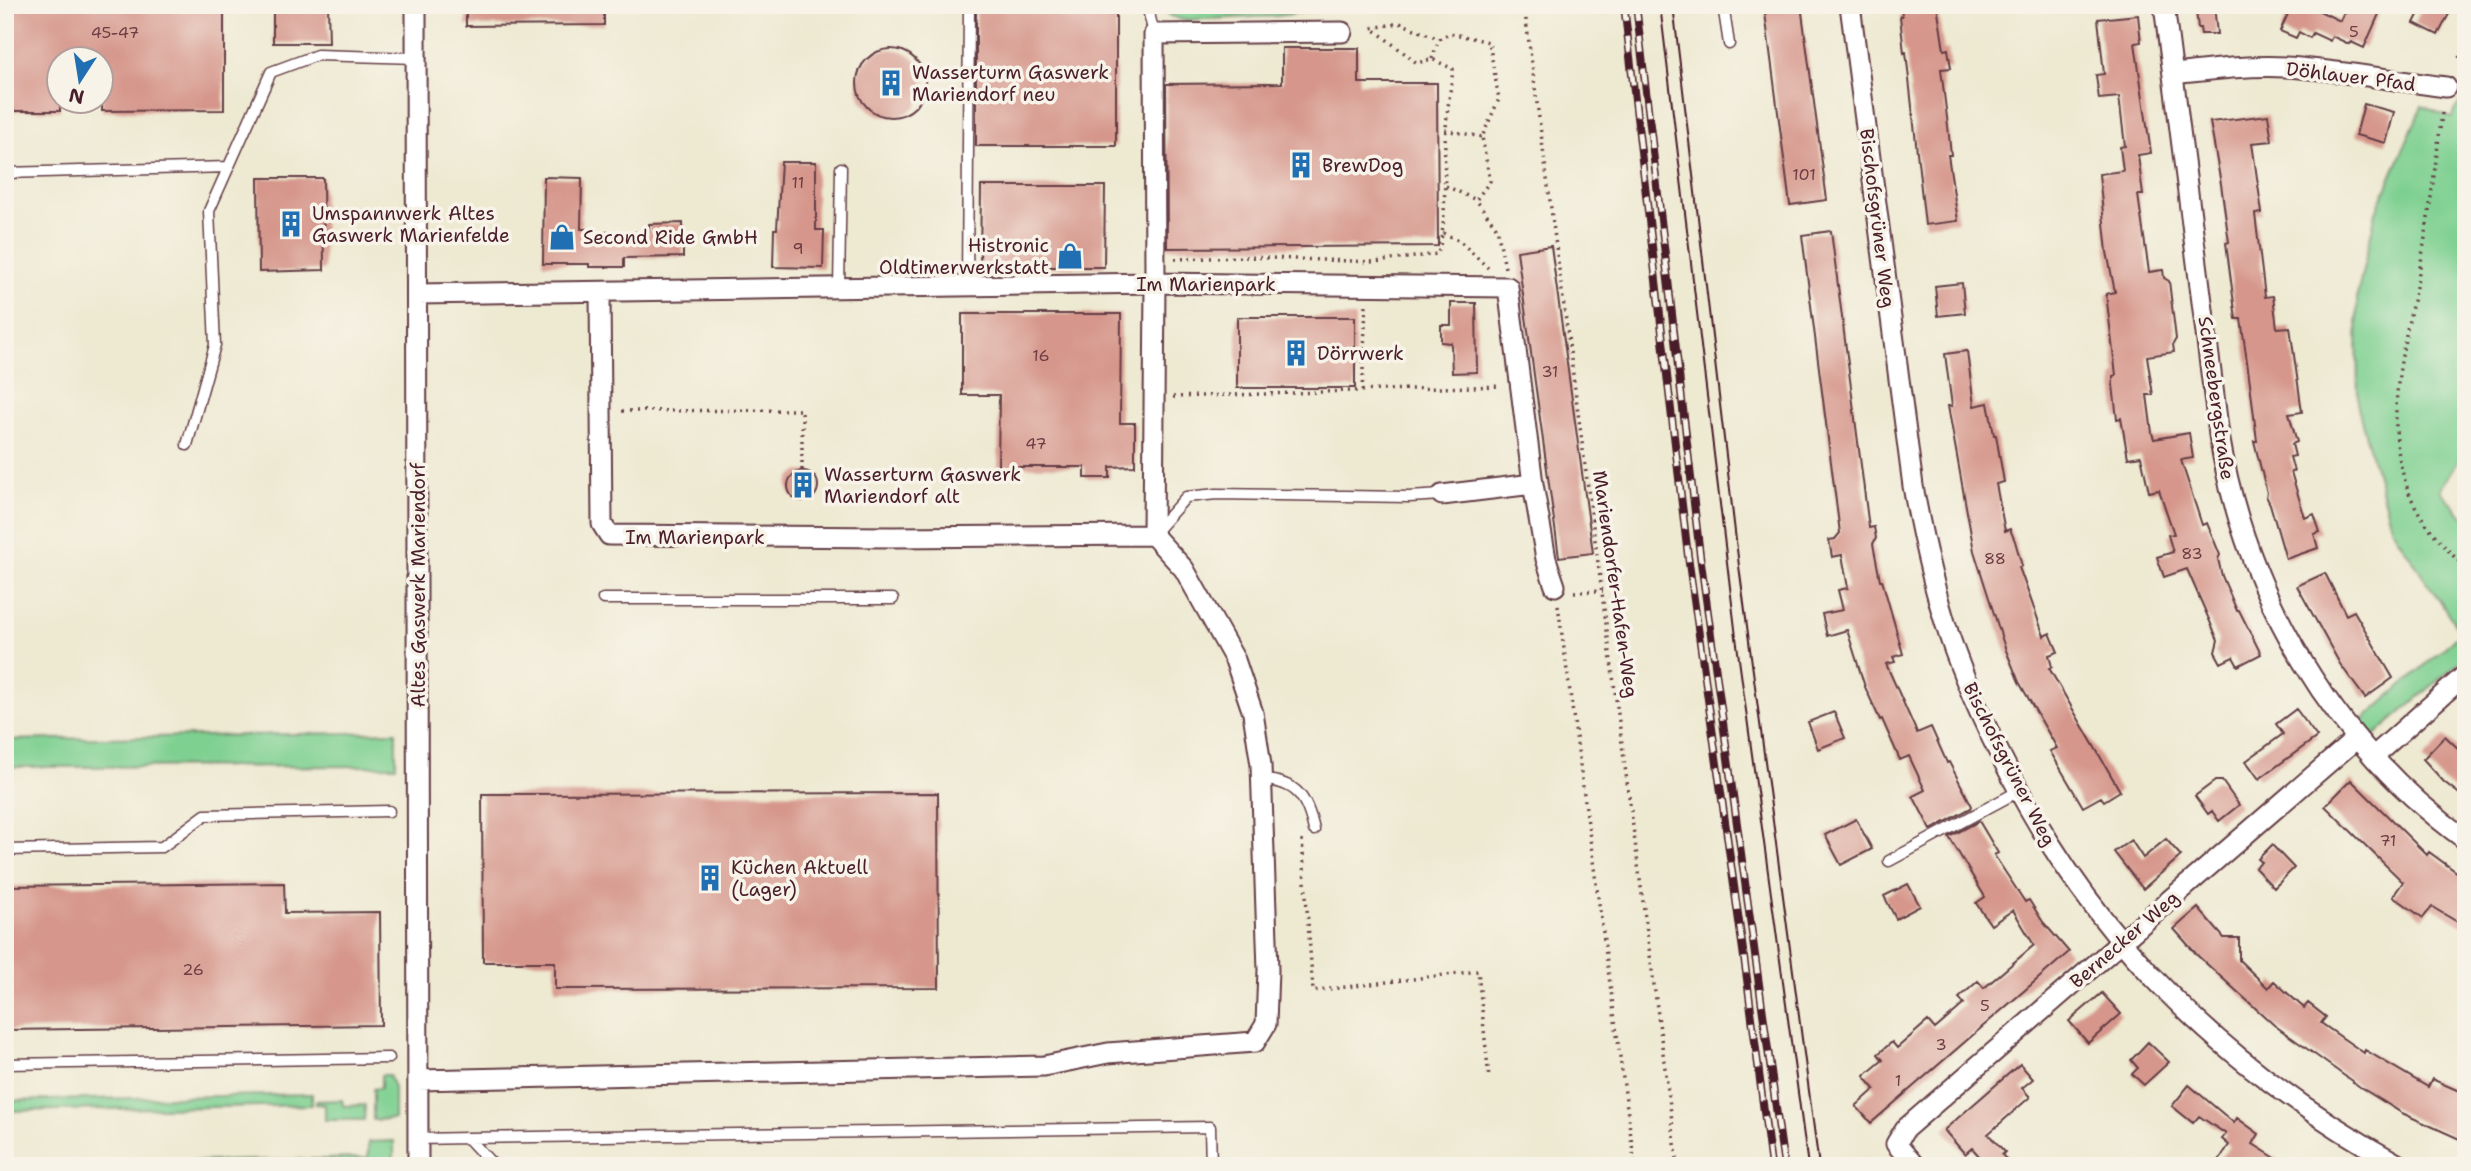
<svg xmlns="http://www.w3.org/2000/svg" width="2471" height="1171" font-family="'Shantell Sans',sans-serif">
  <rect width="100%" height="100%" fill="#f7f3e8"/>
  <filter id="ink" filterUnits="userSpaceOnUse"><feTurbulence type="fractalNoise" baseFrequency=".0143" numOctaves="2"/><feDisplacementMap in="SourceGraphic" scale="14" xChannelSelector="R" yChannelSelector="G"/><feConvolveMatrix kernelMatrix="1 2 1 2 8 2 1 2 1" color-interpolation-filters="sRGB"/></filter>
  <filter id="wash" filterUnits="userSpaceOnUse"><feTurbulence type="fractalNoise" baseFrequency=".00686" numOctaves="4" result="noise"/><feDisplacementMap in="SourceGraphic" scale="28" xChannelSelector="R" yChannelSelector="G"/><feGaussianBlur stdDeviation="1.57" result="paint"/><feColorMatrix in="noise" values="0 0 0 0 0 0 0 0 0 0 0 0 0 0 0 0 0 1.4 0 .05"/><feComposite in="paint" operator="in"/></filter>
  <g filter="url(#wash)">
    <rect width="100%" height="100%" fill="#eee9d1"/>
    <!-- green -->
    <path fill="#7ed091" stroke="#64785e" stroke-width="2" d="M 1162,5 L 1350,5 L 1277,16 L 1183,20 L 1170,16 Z
      M 2461,99 L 2466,101 L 2466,448 L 2440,490 L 2466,520 L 2466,656 L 2374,736 L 2362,721 L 2461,633 L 2392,529 L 2358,408 L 2357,296 L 2376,212 L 2422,106 L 2452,118 Z
      M 396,732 L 396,766 L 5,767 L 5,740 Z
      M 381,1075 L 389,1075 L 394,1088 L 394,1119 L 373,1120 L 373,1089 L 381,1088 Z
      M 312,1094 L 312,1105 L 5,1111 L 5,1101 Z
      M 342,1100 L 343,1106 L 365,1105 L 364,1120 L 325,1120 L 325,1105 L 316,1104 L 316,1101 Z
      M 394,1141 L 394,1166 L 5,1166 L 368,1158 L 368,1142 Z"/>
    <g id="blocks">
      <!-- building -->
      <path fill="#d6968b" d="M 5,5 L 224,5 L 224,110 L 102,111 L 102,60 L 60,60 L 60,111 L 5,111 Z
        M 273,5 L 328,5 L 329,43 L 273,43 Z
        M 466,5 L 604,5 L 604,25 L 466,26 Z
        M 1764,5 L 1801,5 L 1827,200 L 1790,205 Z
        M 1901,5 L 1937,5 L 1944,50 L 1948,49 L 1951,68 L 1941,69 L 1948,126 L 1951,155 L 1948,155 L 1958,221 L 1925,225 L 1906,52 L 1904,53 L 1900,16 L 1902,16 Z
        M 2198,5 L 2214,5 L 2217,34 L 2201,34 L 2200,28 L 2198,28 L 2196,11 L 2199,11 Z
        M 2292,5 L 2307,5 L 2340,21 L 2347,5 L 2383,5 L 2364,48 L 2351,42 L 2349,44 L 2332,36 L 2330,41 L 2313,33 L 2310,38 L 2299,32 L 2296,38 L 2280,31 Z
        M 2423,5 L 2431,5 L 2449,14 L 2438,35 L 2414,23 Z
        M 976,8 L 1116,8 L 1116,146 L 976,146 Z
        M 2138,15 L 2141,42 L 2135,43 L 2151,153 L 2138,155 L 2143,195 L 2138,195 L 2149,272 L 2163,270 L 2164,278 L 2169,281 L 2176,339 L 2173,344 L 2174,352 L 2147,356 L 2153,395 L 2147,395 L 2152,433 L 2154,439 L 2189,433 L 2193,458 L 2181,460 L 2202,525 L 2207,523 L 2220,555 L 2218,559 L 2222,576 L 2237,611 L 2239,610 L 2261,654 L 2238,666 L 2233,657 L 2221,663 L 2215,652 L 2218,640 L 2187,569 L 2164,577 L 2157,557 L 2173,552 L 2168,535 L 2174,534 L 2159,490 L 2149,492 L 2141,456 L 2128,458 L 2121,418 L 2117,419 L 2113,385 L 2113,376 L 2116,375 L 2106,294 L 2115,292 L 2107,252 L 2099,174 L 2123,171 L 2120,147 L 2125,146 L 2119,97 L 2099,99 L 2096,75 L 2104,74 L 2098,19 Z
        M 1282,48 L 1359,48 L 1359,83 L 1437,83 L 1438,246 L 1167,248 L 1166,84 L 1282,83 Z
        M857 83a34 34 0 1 1 68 0a34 34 0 1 1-68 0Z
        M 2364,104 L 2394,112 L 2386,143 L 2356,135 Z
        M 2268,115 L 2272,141 L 2252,143 L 2262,213 L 2255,214 L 2265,297 L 2273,296 L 2277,328 L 2290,327 L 2302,412 L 2289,414 L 2297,442 L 2292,444 L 2295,456 L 2290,457 L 2294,471 L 2291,472 L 2305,518 L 2314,514 L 2320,532 L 2314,534 L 2318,548 L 2286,559 L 2270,504 L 2266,496 L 2267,493 L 2254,441 L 2257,441 L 2250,383 L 2241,319 L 2236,319 L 2226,243 L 2229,242 L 2221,184 L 2210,122 Z
        M 781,162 L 816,162 L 816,230 L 824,230 L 823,268 L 773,267 L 774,229 L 777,229 Z
        M 544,177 L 582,178 L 581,229 L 591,229 L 591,232 L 649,232 L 649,224 L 683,223 L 683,257 L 624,258 L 624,267 L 589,267 L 589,264 L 543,264 Z
        M 258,178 L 323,178 L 324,270 L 259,272 Z
        M 981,186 L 1105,186 L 1104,267 L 980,267 Z
        M 1831,231 L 1869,528 L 1874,527 L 1876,538 L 1873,544 L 1880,580 L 1882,580 L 1903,654 L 1893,657 L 1895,662 L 1886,664 L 1917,733 L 1931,727 L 1947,763 L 1949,762 L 1972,806 L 1971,808 L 1931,830 L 1913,796 L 1925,790 L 1909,756 L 1900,760 L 1882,719 L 1880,720 L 1865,687 L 1847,630 L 1827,636 L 1822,614 L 1843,610 L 1838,590 L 1848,588 L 1842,555 L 1832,557 L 1829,540 L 1835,539 L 1840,533 L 1802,235 Z
        M 1551,246 L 1593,553 L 1559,557 L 1517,251 Z
        M 1962,283 L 1965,313 L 1938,316 L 1935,286 Z
        M 1451,303 L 1476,303 L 1477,372 L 1452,373 L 1451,343 L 1441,342 L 1441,325 L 1451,325 Z
        M 962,314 L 1121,314 L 1120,423 L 1135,423 L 1135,466 L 1110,467 L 1110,478 L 1085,478 L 1085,467 L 998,467 L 999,395 L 962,395 Z
        M 1237,317 L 1355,317 L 1355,388 L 1237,388 Z
        M 1967,351 L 1974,406 L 1988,403 L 1994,435 L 1996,435 L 2004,482 L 1996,484 L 2005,531 L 2010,529 L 2015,541 L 2022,566 L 2019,567 L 2044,636 L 2050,633 L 2058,652 L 2049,655 L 2052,667 L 2049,668 L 2120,791 L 2104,801 L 2101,797 L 2083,807 L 2050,751 L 2057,748 L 2019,682 L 2005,648 L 1974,551 L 1948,406 L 1952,406 L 1945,354 Z
        M788 486a15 15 0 1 1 30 0a15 15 0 1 1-30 0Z
        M 2325,573 L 2346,615 L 2354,611 L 2393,678 L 2365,698 L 2340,664 L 2297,586 Z
        M 2296,709 L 2317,737 L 2259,779 L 2246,761 L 2283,734 L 2276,724 Z
        M 1834,712 L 1845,738 L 1818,749 L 1808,722 Z
        M 2445,736 L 2466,756 L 2466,799 L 2444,782 L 2423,759 Z
        M 2351,780 L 2427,855 L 2429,852 L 2466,879 L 2466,927 L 2432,907 L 2423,918 L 2393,896 L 2403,882 L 2325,806 Z
        M 2215,781 L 2222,781 L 2239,805 L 2219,821 L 2212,811 L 2208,814 L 2195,796 Z
        M 938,793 L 939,988 L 555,989 L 555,962 L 483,962 L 482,794 Z
        M 1856,819 L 1872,849 L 1841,865 L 1825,835 Z
        M 1979,821 L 1998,853 L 1994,855 L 2025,902 L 2029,900 L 2043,922 L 2069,952 L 1871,1123 L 1856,1106 L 1875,1089 L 1864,1076 L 1883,1060 L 1878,1054 L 1892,1042 L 1897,1048 L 1928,1021 L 1935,1029 L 1964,1004 L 1959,998 L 1978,981 L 1984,988 L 2034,945 L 2013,910 L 1991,925 L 1976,903 L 1985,897 L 1949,837 Z
        M 2166,839 L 2181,856 L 2143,889 L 2114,852 L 2131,840 L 2143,858 Z
        M 2272,845 L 2294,868 L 2274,888 L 2255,868 L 2262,862 L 2258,859 Z
        M 284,883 L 285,913 L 380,912 L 381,1025 L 5,1030 L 5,886 Z
        M 1908,884 L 1920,906 L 1896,919 L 1884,896 Z
        M 2198,908 L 2224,938 L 2239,938 L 2239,960 L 2268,988 L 2274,981 L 2304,1008 L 2308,1003 L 2326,1017 L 2321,1023 L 2364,1053 L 2365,1050 L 2428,1087 L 2432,1079 L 2466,1094 L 2466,1142 L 2402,1113 L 2360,1087 L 2274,1025 L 2198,956 L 2174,929 Z
        M 2102,993 L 2121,1014 L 2088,1043 L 2069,1021 Z
        M 2148,1042 L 2169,1062 L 2144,1085 L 2132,1074 L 2138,1068 L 2131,1060 Z
        M 2020,1064 L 2033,1079 L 2022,1088 L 2030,1097 L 1988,1134 L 2005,1152 L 2002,1155 L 2013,1166 L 1988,1166 L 1972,1148 L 1965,1154 L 1944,1130 Z
        M 2189,1085 L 2234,1123 L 2237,1118 L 2259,1134 L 2253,1144 L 2288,1166 L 2215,1166 L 2229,1145 L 2222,1139 L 2226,1134 L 2199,1116 L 2193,1123 L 2172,1106 Z"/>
    </g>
  </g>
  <g filter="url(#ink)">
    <use href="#blocks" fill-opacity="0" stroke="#633d44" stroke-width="2"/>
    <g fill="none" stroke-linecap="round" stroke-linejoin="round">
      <!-- lane casing -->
      <g stroke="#633d44" stroke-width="13">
        <path id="lane" d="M 1147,5 L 1154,34
          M 1723,5 L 1729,44
          M 5,173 L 229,167
          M 967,287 L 969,5
          M 839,289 L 841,168
          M 187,445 L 215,345 L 209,211 L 271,72 L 317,55 L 416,58
          M 1154,533 L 1186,497 L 1217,494 L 1409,497 L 1442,495
          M 603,599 L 893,599
          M 1262,780 C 1297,781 1307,798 1314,830
          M 5,850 L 162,847 L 205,815 L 389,811
          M 1889,861 L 2019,791
          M 5,1064 L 389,1058
          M 468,1138 L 1210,1127 L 1211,1166
          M 418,1139 L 468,1138 L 494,1166"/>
      </g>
      <!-- street casing -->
      <g stroke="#633d44" stroke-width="23">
        <path id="street" d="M 416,5 L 418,1166
          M 1850,5 L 1913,486 C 1922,536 1933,586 1949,635 C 1964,680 1984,724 2006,766 C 2097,944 2226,1070 2401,1166
          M 2164,5 L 2219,435 C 2246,596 2333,744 2466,840
          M 2173,74 C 2210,70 2248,65 2286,67 C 2340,70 2393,81 2446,87
          M 600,292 L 602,524 L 609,535 L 892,537 L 1153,535
          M 417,294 L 1155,283 L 1508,287 L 1533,484 L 1546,559 L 1555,586
          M 1442,495 L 1533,484
          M 2374,756 L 2466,674
          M 418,1080 L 1044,1066 L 1108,1053 L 1255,1042 L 1266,1024 L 1268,970 L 1261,765 L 1253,713 L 1235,660 L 1184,569 L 1153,535 L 1155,283 L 1154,34 L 1342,32
          M 1915,1166 L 1896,1144 L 1905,1129 L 2357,738"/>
      </g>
      <!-- path -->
      <path stroke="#633d44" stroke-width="3.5" stroke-dasharray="2 5" stroke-linecap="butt" d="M 1524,5 L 1678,1166
        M 2459,58 L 2466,43
        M 1432,59 L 1439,39
        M 2442,113 C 2436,161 2430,208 2422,256 C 2409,332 2380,411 2407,487 C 2418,520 2442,544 2466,569
        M 1445,130 L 1482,137
        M 1446,186 L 1476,200
        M 1443,233 L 1460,241 L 1488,268
        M 1175,259 L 1245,257 L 1375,262 L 1438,254 C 1449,212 1442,171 1446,129 C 1447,109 1451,88 1453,69 L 1432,59 L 1417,63 L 1372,28 L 1400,23 L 1439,39 L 1450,33 L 1489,42 L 1499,99 L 1482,137 L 1490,181 L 1476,200 L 1497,228 L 1505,268
        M 1362,391 L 1366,305
        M 1173,397 L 1501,386
        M 622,411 L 802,410 L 802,470
        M 1574,592 L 1603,591
        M 1558,605 L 1635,1166
        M 1302,840 L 1313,991 L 1478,971 L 1489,1078"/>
      <!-- lane -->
      <use href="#lane" stroke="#fff" stroke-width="10"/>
      <!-- street -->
      <use href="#street" stroke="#fff" stroke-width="19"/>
      <!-- tram -->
      <path stroke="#4a1f2b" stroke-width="2" d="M 1660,5 L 1736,637 L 1808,1166
        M 1673,5 L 1739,566 L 1819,1166"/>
      <!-- rail casing -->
      <g stroke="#4a1f2b" stroke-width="8">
        <path id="rail" d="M 1624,5 L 1688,556 L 1747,979 L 1771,1166
          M 1636,5 L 1700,555 L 1784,1166"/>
      </g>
      <!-- rail -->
      <use href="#rail" stroke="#f7f3e8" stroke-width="5" stroke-dasharray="16" stroke-linecap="butt"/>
    </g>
  </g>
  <!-- icons -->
  <defs>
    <g id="building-bare" transform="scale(2.1)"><path d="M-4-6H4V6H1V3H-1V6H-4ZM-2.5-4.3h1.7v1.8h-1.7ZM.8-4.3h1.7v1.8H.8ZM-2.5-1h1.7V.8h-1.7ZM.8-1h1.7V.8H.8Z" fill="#1f6fb2" stroke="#f7f3e8" stroke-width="2.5" paint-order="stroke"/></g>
    <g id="shop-bare" transform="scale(2.1)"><path d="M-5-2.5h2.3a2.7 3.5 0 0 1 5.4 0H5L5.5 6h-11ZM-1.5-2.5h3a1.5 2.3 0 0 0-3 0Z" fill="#1f6fb2" stroke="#f7f3e8" stroke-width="2.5" paint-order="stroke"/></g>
  </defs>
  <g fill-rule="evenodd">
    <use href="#building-bare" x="891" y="83"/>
    <use href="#building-bare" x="1301" y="165"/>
    <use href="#building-bare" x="291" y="224"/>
    <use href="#shop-bare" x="562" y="237"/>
    <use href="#shop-bare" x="1070" y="256"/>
    <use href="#building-bare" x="1296" y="353"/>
    <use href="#building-bare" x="803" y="485"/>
    <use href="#building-bare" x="710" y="878"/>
  </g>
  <g text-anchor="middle" stroke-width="7" stroke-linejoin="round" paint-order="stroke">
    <!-- number labels -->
    <g font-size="16" fill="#6d3d43">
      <text x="2354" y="37">5</text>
      <text x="115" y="38">45-47</text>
      <text x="1804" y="180">101</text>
      <text x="798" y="188">11</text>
      <text x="798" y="254">9</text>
      <text x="1041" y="361">16</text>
      <text x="1550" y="377">31</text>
      <text x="1036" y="449">47</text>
      <text x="2192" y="559">83</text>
      <text x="1995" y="564">88</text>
      <text x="2388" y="846">71</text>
      <text x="193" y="975">26</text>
      <text x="1985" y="1011">5</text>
      <text x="1941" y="1050">3</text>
      <text x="1898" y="1086">1</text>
    </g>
    <!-- poi labels -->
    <g font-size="19" fill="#4a1f2b" stroke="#f7f3e8" text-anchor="start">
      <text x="912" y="79">Wasserturm Gaswerk<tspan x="912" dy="22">Mariendorf neu</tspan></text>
      <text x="1322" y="172">BrewDog</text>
      <text x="312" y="220">Umspannwerk Altes<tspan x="312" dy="22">Gaswerk Marienfelde</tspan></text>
      <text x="583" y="244">Second Ride GmbH</text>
      <text x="1049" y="252" text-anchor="end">Histronic<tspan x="1049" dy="22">Oldtimerwerkstatt</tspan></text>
      <text x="1317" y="360">Dörrwerk</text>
      <text x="824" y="481">Wasserturm Gaswerk<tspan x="824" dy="22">Mariendorf alt</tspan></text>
      <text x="731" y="874">Küchen Aktuell<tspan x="731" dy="22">(Lager)</tspan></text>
    </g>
    <!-- street labels -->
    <g font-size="19" fill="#4a1f2b" stroke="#f7f3e8">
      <text transform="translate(2351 76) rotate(7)" y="7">Döhlauer Pfad</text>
      <text transform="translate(1878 218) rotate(83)" y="7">Bischofsgrüner Weg</text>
      <text x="1206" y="291">Im Marienpark</text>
      <text transform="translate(2217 398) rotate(82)" y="7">Schneebergstraße</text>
      <text x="695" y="544">Im Marienpark</text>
      <text transform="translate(1616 584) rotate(82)" y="7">Mariendorfer-Hafen-Weg</text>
      <text transform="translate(418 585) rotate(-90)" y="7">Altes Gaswerk Mariendorf</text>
      <text transform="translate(2010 764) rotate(63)" y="7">Bischofsgrüner Weg</text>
      <text transform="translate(2124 939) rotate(-41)" y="7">Bernecker Weg</text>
    </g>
  </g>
  <!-- margin -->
  <rect width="2471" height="1171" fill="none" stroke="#f7f3e8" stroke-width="28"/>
  <!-- north arrow -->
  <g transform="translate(80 80) rotate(192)"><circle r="33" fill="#f7f3e8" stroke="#b29e9c" stroke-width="2"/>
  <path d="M0-5L12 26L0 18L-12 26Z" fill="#1f6fb2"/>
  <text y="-10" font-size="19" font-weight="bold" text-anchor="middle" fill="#4a1f2b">N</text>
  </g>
</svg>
